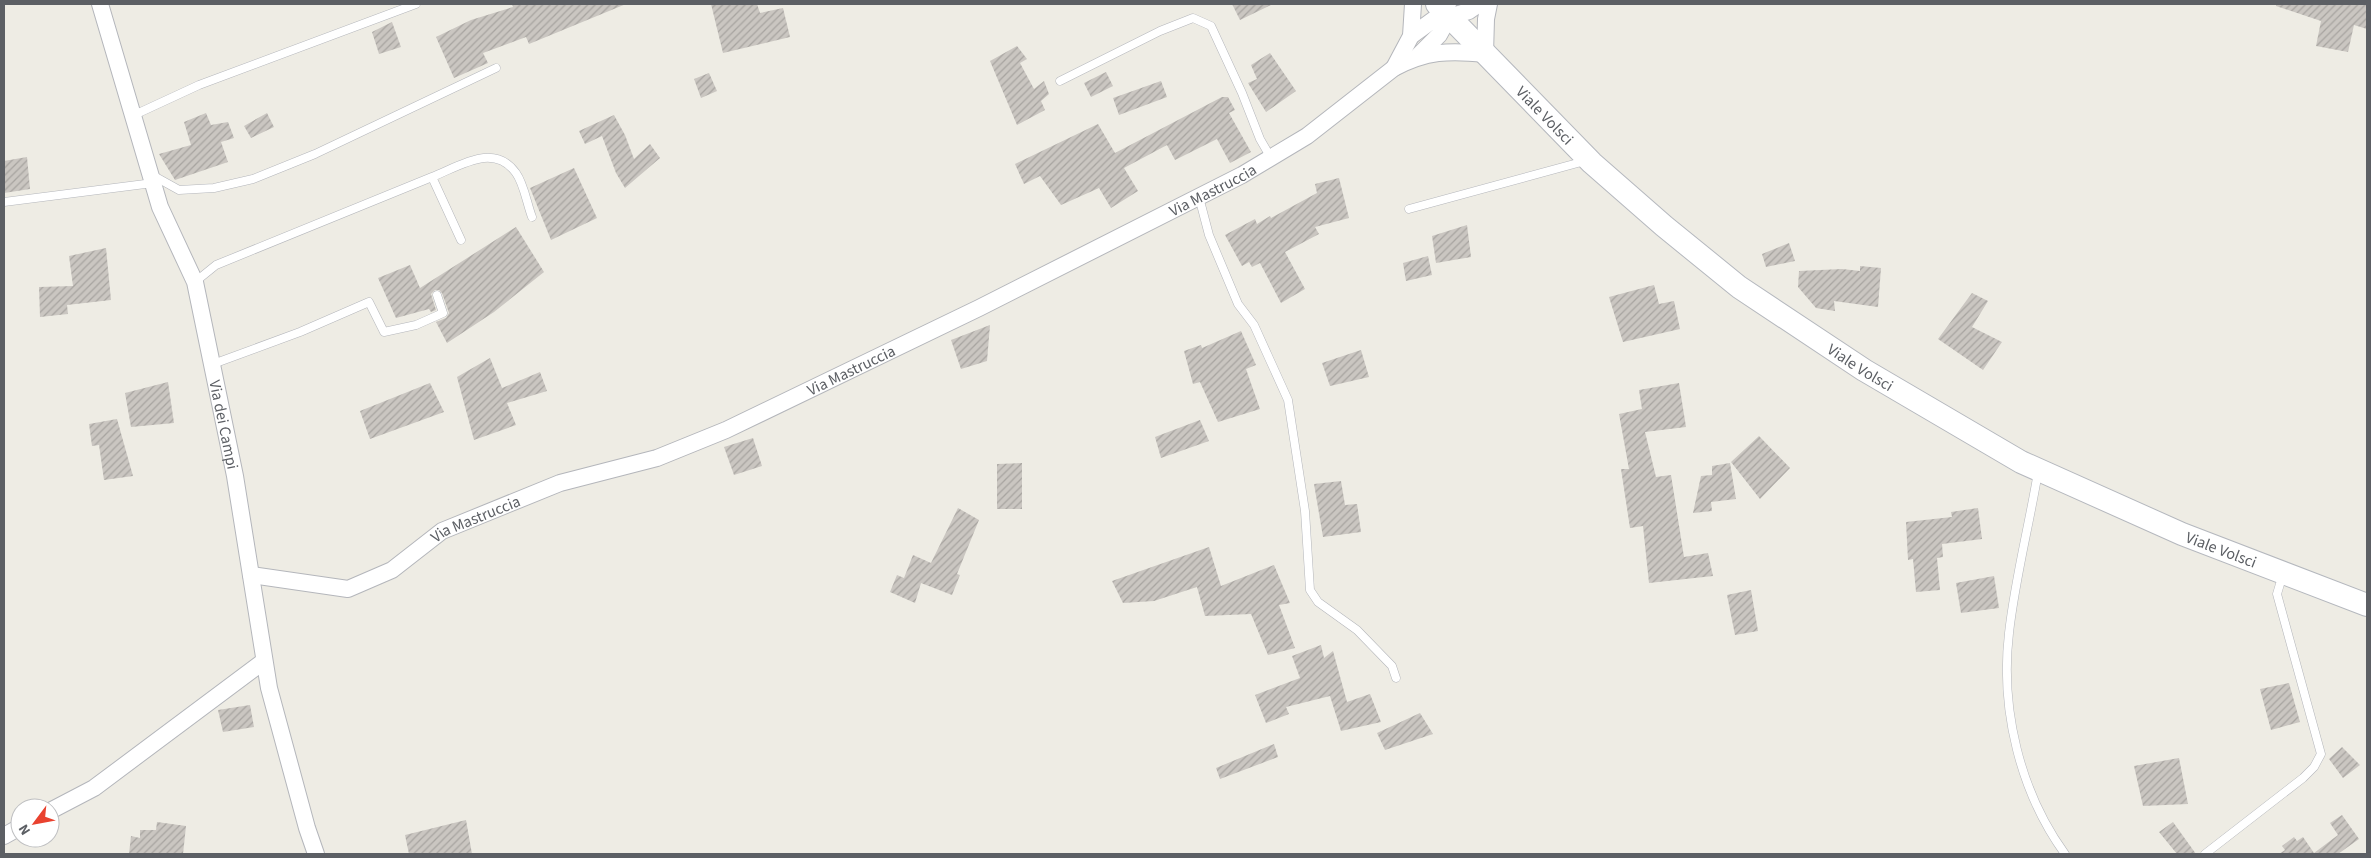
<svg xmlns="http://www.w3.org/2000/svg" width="2371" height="858" font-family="'Source Sans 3',sans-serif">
  <defs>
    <pattern id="building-hatch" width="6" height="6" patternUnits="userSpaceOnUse" patternTransform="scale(1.25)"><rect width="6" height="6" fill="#cac6c1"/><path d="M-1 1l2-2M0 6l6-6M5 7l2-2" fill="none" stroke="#a7a4a0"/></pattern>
  </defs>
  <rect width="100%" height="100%" fill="#eeece4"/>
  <!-- building -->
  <path fill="url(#building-hatch)" d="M 512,4 L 626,4 L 529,44 L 526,37 L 483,53 L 488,63 L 454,78 L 436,37 L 471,20 L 513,7 Z
    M 711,4 L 757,4 L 760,13 L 783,8 L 790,37 L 723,53 Z
    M 1232,4 L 1273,4 L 1240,20 Z
    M 2276,4 L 2367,4 L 2367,29 L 2354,25 L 2348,52 L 2316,46 L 2321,21 L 2276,6 Z
    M 392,22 L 401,47 L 379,54 L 372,32 Z
    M 1017,46 L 1027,59 L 1020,63 L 1034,89 L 1044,81 L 1049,94 L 1041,101 L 1045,110 L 1017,125 L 990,61 Z
    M 1270,53 L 1296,91 L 1266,112 L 1248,83 L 1257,79 L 1251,65 Z
    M 1106,72 L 1113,86 L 1091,97 L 1084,83 Z
    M 709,73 L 717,91 L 701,98 L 694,79 Z
    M 1161,81 L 1167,97 L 1119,115 L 1113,98 Z
    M 1222,97 L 1228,97 L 1235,110 L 1229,113 L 1251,152 L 1230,163 L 1217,139 L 1175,160 L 1167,145 L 1124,168 L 1138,191 L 1111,208 L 1099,188 L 1061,205 L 1040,176 L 1024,184 L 1015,164 L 1098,124 L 1115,153 Z
    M 206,113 L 211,125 L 228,122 L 234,138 L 221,142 L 228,162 L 175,180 L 159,154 L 191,145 L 184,122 Z
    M 267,113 L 274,127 L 251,138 L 244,126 Z
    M 614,115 L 625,135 L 634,159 L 650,144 L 660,158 L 625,188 L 616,173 L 602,136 L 585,144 L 579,131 Z
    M 27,157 L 30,189 L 4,193 L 4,161 Z
    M 574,168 L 597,218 L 551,240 L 530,188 Z
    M 1339,178 L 1349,218 L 1315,227 L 1319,234 L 1285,252 L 1305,289 L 1281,303 L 1260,263 L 1252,267 L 1249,262 L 1242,266 L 1225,235 L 1255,219 L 1257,224 L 1270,216 L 1271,218 L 1317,193 L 1315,184 Z
    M 1467,225 L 1471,257 L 1436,263 L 1432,236 Z
    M 516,227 L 544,272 L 494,312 L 447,343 L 436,322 L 446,318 L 449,313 L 442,293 L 439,290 L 435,290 L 431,294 L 436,310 L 431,312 L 429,309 L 396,318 L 378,278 L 410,265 L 420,288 Z
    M 1789,243 L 1795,261 L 1766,267 L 1762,254 Z
    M 106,248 L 111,300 L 67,305 L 68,314 L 40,317 L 39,287 L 73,286 L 69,256 Z
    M 1428,256 L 1432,275 L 1406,281 L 1403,263 Z
    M 1860,266 L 1881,268 L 1878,307 L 1834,301 L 1835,311 L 1816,308 L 1798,287 L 1799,271 L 1842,269 L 1860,271 Z
    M 1654,285 L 1659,304 L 1674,301 L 1680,329 L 1623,342 L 1609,297 Z
    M 1972,293 L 1988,301 L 1972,327 L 2002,342 L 1983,370 L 1938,339 Z
    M 990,325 L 987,361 L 961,369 L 951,340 Z
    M 1241,331 L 1256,365 L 1246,369 L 1260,409 L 1218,422 L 1200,382 L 1193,384 L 1184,351 L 1201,345 L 1202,348 Z
    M 1361,350 L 1369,377 L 1330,386 L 1322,363 Z
    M 490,358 L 502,388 L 540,372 L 547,391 L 507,403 L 516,425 L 474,440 L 457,377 Z
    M 168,382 L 174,423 L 131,427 L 125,393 Z
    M 430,383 L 444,412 L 370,439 L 360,411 Z
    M 1679,383 L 1686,427 L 1645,432 L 1656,477 L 1671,475 L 1684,557 L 1708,553 L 1713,576 L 1649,583 L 1643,526 L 1630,528 L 1621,469 L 1629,469 L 1619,414 L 1642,409 L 1639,390 Z
    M 117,419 L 133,476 L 104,480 L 99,445 L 92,446 L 89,424 Z
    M 1200,420 L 1209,441 L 1161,458 L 1155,437 Z
    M 1759,436 L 1790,468 L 1760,499 L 1731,462 Z
    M 753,438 L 762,466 L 734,475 L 724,447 Z
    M 1022,463 L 1022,509 L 997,509 L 997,464 Z
    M 1730,463 L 1736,499 L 1711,502 L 1712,511 L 1693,513 L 1701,476 L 1712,475 L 1712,466 Z
    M 1341,481 L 1345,505 L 1357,504 L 1361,532 L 1323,537 L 1314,484 Z
    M 958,508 L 979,520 L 957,574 L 960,575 L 952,595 L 921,583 L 915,603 L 890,592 L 897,575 L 904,578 L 913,555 L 931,563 Z
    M 1978,508 L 1982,539 L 1942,544 L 1943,557 L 1937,558 L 1940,590 L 1916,592 L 1913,559 L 1908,560 L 1906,522 L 1952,517 L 1951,512 Z
    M 1209,547 L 1221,586 L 1274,565 L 1290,603 L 1279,605 L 1295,648 L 1268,655 L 1251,614 L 1205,616 L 1197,587 L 1154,601 L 1123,603 L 1112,581 Z
    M 1994,576 L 1999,608 L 1961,613 L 1956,583 Z
    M 1751,590 L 1758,631 L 1735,635 L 1727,595 Z
    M 1321,645 L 1324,658 L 1333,651 L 1347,702 L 1370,694 L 1381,722 L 1341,731 L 1330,696 L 1286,707 L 1289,714 L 1266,723 L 1255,695 L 1300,678 L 1292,656 Z
    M 2289,683 L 2300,722 L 2271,730 L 2260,689 Z
    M 250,705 L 254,727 L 223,732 L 218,710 Z
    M 1420,713 L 1433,734 L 1385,750 L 1377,733 Z
    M 1274,744 L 1278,757 L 1220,779 L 1216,768 Z
    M 2342,747 L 2360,765 L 2343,778 L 2329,759 Z
    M 2179,758 L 2188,804 L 2143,806 L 2134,766 Z
    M 2342,815 L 2359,839 L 2338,854 L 2279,854 L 2285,850 L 2282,846 L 2294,837 L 2297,841 L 2303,837 L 2314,853 L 2338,835 L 2330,823 Z
    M 466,820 L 472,854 L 409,854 L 405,835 Z
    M 157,822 L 186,826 L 183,854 L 129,854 L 131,836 L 140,838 L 140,830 L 156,830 Z
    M 2173,822 L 2196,854 L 2177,854 L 2159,832 Z"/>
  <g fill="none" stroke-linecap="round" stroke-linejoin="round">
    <!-- lane casing -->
    <g stroke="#b4b6bb" stroke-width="9">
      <path id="lane" d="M 1060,81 L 1160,31 L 1193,18 L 1211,26 L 1242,93 L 1260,139 L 1271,158
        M 132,116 L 199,85 L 416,4
        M 152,175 L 179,190 L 214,188 L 253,179 L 315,154 L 496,68
        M 432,177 C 460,166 494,142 516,173 C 524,184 527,204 532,217
        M 1199,197 L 1209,235 L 1238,304 L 1254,325 L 1288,400 L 1305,511 L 1310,590 L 1318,602 L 1357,630 L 1392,666 L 1396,678
        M 4,202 L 153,183
        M 1409,209 L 1585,161
        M 195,282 L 216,265 L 432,177 L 461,240
        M 213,364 L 300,332 L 369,302 L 384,332 L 416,325 L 443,313 L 437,295
        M 2038,472 C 2029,526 2015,579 2009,633 C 2000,709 2020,792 2065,854
        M 2205,854 L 2303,778 L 2314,767 L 2321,754 L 2277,594 L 2283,574"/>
    </g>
    <!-- street casing -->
    <g stroke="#b4b6bb" stroke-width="18">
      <g id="street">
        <path id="s1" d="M 100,4 L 160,207 L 195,282 L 235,476 L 269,688 L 307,828 L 316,854"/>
        <path d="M 1411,36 L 1444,12 L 1448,4"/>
        <path d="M 1417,57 L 1439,35 L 1449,17 L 1469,11 L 1479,4"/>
        <path d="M 1394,68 L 1411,36 L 1413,4"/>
        <path id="s2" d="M 251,575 L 348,589 L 392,570 L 442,531 L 560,483 L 657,458 L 726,430 L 979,308 L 1242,175 L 1307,136 L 1394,68 C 1426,51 1449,50 1485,54 L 1486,19 L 1489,4"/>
        <path d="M 50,811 L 94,788 L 264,661"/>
        <path d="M 4,836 L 20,827"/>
      </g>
    </g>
    <!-- secondary casing -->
    <g stroke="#b5b8be" stroke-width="24">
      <g id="secondary">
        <path id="s3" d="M 1437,4 L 1592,163 L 1664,226 L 1739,287 L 1864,370 L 2021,462 L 2182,534 L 2367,605"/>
      </g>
    </g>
    <!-- lane -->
    <use href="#lane" stroke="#fff" stroke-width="8"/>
    <!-- street -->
    <use href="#street" stroke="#fff" stroke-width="16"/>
    <!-- secondary -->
    <use href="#secondary" stroke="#fff" stroke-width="22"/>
  </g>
  <g text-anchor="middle" stroke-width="5" stroke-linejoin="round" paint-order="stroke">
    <!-- street labels -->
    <g font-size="16" fill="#5c5f64" stroke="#fff">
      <text dy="6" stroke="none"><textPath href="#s3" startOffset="155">Viale Volsci</textPath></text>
      <text dy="6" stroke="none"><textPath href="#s2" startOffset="1054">Via Mastruccia</textPath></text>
      <text dy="6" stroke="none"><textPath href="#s3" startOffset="560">Viale Volsci</textPath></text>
      <text dy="6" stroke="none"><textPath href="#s2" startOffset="650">Via Mastruccia</textPath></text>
      <text dy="6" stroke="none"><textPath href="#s1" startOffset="440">Via dei Campi</textPath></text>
      <text dy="6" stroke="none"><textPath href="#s2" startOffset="245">Via Mastruccia</textPath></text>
      <text dy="6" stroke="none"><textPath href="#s3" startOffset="965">Viale Volsci</textPath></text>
    </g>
  </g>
  <!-- border -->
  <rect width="2371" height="858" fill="none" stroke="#5c5f64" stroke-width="10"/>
  <!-- north arrow -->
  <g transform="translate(35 823) rotate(238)"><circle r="24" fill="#ffffff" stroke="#bebfc1"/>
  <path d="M0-4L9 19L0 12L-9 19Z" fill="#e9422f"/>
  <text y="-8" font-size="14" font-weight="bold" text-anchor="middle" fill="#5c5f64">N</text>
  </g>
</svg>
